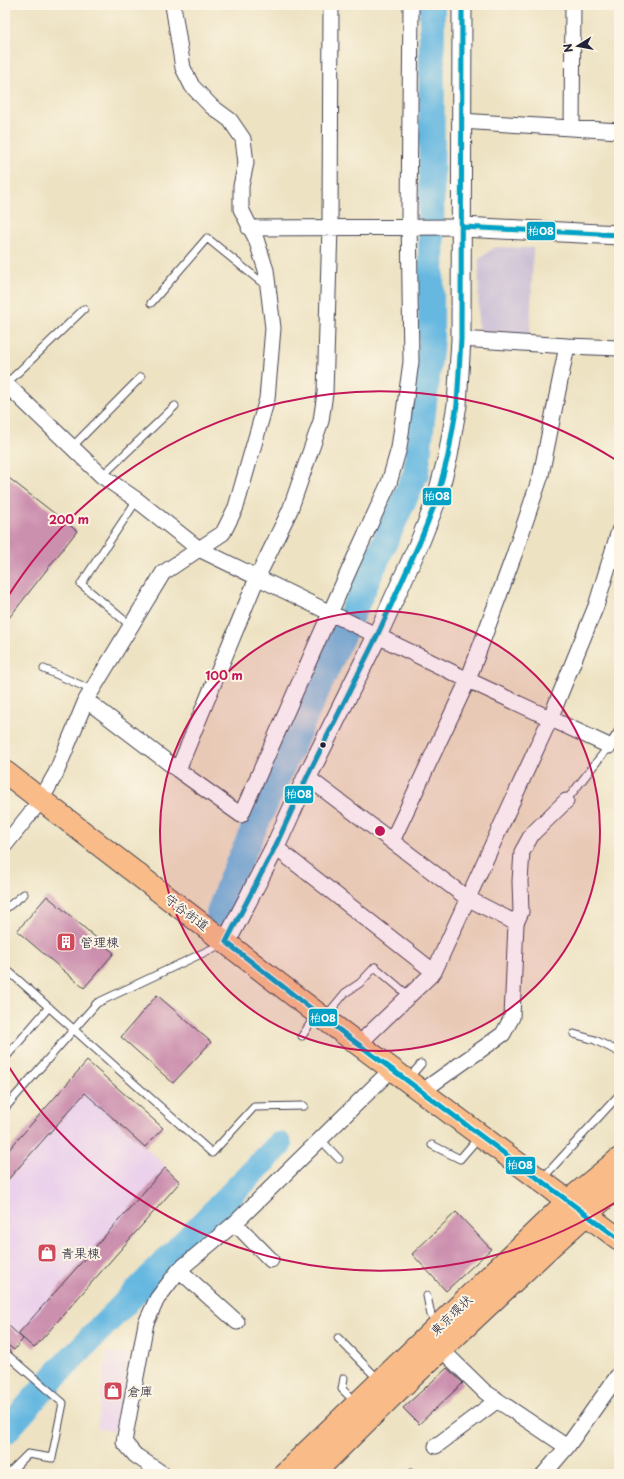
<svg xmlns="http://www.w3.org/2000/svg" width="624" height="1479" font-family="'Playpen Sans','Klee One',sans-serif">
  <rect width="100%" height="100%" fill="#fcf5e5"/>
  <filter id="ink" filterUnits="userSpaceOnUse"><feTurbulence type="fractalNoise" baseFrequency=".025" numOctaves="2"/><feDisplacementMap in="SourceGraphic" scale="8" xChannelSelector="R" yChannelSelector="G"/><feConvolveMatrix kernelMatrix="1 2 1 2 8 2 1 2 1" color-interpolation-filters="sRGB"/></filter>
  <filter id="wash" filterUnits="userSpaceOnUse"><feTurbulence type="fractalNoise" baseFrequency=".012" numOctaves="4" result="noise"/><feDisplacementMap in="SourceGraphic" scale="16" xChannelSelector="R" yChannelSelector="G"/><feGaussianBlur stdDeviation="0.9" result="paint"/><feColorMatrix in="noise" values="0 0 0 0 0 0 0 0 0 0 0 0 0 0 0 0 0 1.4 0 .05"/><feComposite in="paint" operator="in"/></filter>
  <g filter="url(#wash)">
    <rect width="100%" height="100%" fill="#ede2c2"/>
    <!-- built -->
    <path fill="#ebd1eb" d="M 85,1093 L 167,1167 L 18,1334 L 5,1322 L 5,1184 Z
      M 107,1352 L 128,1354 L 120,1431 L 97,1429 Z"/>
    <!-- industrial -->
    <path fill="#cbbfd5" d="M 495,247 L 533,248 L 530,336 L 478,333 L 479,259 Z"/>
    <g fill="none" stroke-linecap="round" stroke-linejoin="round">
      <!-- river -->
      <path stroke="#66b8e1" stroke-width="26" d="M 219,913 L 231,879 L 416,473 L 431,342 L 432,5
        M 5,1432 L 59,1371 L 279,1145"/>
    </g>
    <g id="blocks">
      <!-- building -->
      <path fill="#cc90af" d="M 5,475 L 77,531 L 5,623 Z
        M 47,896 L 114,953 L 84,988 L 17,931 Z
        M 157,995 L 211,1042 L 173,1083 L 121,1037 Z
        M 87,1061 L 163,1128 L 145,1147 L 85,1093 L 5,1183 L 5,1154 Z
        M 165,1168 L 180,1182 L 34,1348 L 18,1334 Z
        M 456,1212 L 491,1249 L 446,1291 L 412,1254 Z
        M 5,1322 L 23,1339 L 14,1350 L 5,1343 Z
        M 447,1368 L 463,1383 L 419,1424 L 403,1408 Z"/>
    </g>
  </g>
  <g filter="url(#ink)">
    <use href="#blocks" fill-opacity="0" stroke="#403f4f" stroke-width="1"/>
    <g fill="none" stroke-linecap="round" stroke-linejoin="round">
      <!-- service casing -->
      <g stroke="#403f4f" stroke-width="9">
        <path id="service" d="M 151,303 L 207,238 L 260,281 L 267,280
          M 6,384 L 84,309
          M 72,447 L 141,377
          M 102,476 L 175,406
          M 131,626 L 81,584 L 137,500
          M 44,669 L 92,690
          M 566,801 L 609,746 L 619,730
          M 5,909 L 24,894
          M 5,968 L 212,1153 L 254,1107 L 304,1106
          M 326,1016 L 345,993 L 360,983 L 375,967 L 409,996
          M 574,1034 L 595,1040 L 619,1052
          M 302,1036 L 316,1015
          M 5,1058 L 49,1007
          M 408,1079 L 421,1064
          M 5,1108 L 97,1003 L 222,944
          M 321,1140 L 339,1159
          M 432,1145 L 460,1159 L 479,1137
          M 542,1179 L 619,1095
          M 427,1296 L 431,1315 L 437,1323
          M 338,1338 L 378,1379
          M 5,1353 L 63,1403 L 52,1458 L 28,1454 L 8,1474
          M 344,1378 L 342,1389 L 355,1402
          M 411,1474 L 412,1473"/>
      </g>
      <!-- minor casing -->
      <g stroke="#403f4f" stroke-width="17">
        <path id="minor" d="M 461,121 L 619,131
          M 572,128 L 573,5
          M 249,228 L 463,227
          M 461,339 L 567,346 L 619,348
          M 5,383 L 102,476 L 137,500 L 199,549 L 468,680 L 609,746
          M 86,700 L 178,770 L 241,815 L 350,568 L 389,483 L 399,448 L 411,362 L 409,215 L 411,5
          M 178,770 L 257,578 L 290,510 L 321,421 L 325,393 L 330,227 L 331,5
          M 307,777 L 467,898 L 516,923
          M 392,841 L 468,680 L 514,555 L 541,475 L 567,346
          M 5,845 L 41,800 L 56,773 L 86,700 L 163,573 L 223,533 L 236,507 L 267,399 L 273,328 L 266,270 L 256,239 L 241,209 L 241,186 L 246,163 L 243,139 L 230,120 L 211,106 L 192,86 L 183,68 L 173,5
          M 275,847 L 434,972
          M 361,1045 L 368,1035 L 434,972 L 550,719 L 596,606 L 619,531
          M 424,1094 L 431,1085 L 503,1034 L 512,1017 L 516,923 L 521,912 L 520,881 L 522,852 L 532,834 L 566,801
          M 235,1223 L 271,1260
          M 179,1270 L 237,1322
          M 442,1350 L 485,1392 L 567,1447
          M 436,1446 L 491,1405 L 495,1398
          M 163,1474 L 135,1455 L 124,1442 L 146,1323 L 157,1299 L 179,1270 L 235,1223 L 392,1069
          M 544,1474 L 567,1447 L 619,1374"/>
      </g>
      <!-- tertiary casing -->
      <g stroke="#403f4f" stroke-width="21">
        <path id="tertiary" d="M 463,227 L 619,235
          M 226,942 L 275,847 L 307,777 L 377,636 L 421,539 L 436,501 L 448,456 L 457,405 L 461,339 L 462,5"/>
      </g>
      <!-- primary casing -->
      <g stroke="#403f4f" stroke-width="24">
        <path id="primary" d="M 5,772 L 318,1014 L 619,1239"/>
      </g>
      <!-- trunk casing -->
      <g stroke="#403f4f" stroke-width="24">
        <path id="trunk" d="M 284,1474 L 568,1201 L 619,1159
          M 313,1474 L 394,1394 L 551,1246 L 619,1185"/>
      </g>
      <!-- service -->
      <use href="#service" stroke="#fff" stroke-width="7"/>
      <!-- minor -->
      <use href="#minor" stroke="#fff" stroke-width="15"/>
      <!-- tertiary -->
      <use href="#tertiary" stroke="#fff" stroke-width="19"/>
      <!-- primary -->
      <use href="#primary" stroke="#f9bc89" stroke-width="22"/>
      <!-- trunk -->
      <use href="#trunk" stroke="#f9bc89" stroke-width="22"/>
      <!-- bus-1 casing -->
      <g stroke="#fcf5e5" stroke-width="8">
        <path id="bus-1" d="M 463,227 L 619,235
          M 226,942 L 275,847 L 307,777 L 377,636 L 421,539 L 436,501 L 448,456 L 457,405 L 461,339 L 462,5
          M 226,942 L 318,1014 L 619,1239"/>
      </g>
      <!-- bus-1 -->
      <use href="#bus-1" stroke="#02a2c7" stroke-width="5"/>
    </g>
  </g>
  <!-- distance rings -->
  <circle cx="380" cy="831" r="220" fill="#c2185b" fill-opacity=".12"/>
  <g fill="none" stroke="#c2185b" stroke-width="2">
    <circle cx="380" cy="831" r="220"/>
    <path d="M616 1202A440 440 0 0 1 7 1064M7 598A440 440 0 0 1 616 460"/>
  </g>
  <!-- icons -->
  <defs>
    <g id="building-square" transform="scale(1)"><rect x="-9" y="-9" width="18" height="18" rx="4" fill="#d1495b" stroke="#fcf5e5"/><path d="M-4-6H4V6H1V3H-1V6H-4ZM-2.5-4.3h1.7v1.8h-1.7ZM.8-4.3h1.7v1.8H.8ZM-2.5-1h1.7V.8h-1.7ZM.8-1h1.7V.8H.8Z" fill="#fff"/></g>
    <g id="shop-square" transform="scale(1)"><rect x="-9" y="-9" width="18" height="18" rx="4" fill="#d1495b" stroke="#fcf5e5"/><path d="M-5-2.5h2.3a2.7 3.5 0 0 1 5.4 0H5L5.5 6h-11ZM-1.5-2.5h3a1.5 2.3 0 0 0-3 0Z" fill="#fff"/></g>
  </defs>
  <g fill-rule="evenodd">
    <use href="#building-square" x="66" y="942"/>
    <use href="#shop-square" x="47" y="1253"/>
    <use href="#shop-square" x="113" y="1391"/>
  </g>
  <!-- markers -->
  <circle fill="#22223b" stroke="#fcf5e5" stroke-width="1.5" cx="323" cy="745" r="3.5"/>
  <g text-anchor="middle" stroke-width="4" stroke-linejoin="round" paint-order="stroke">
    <!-- street labels -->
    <g font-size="13" fill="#22223b" stroke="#fcf5e5">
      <text transform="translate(187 912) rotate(37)" y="5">守谷街道</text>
      <text transform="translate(451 1315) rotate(-44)" y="5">東京環状</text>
    </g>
    <!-- poi labels -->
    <g font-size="13" fill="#22223b" stroke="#fcf5e5" text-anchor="start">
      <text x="80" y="947">管理棟</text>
      <text x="61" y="1258">青果棟</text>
      <text x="127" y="1396">倉庫</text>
    </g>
  </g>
  <circle cx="380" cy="831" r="6" fill="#c2185b" stroke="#fcf5e5" stroke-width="2"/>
  <g font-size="12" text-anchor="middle" font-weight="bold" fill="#c2185b" stroke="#fcf5e5" stroke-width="4" stroke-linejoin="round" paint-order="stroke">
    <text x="69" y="524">200 m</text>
    <text x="224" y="680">100 m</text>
  </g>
  <g stroke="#fcf5e5" stroke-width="1.5">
    <rect x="526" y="221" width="30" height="20" rx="4" fill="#02a2c7"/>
    <rect x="422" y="487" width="30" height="19" rx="4" fill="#02a2c7"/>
    <rect x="284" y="785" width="30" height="19" rx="4" fill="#02a2c7"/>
    <rect x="308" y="1008" width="30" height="19" rx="4" fill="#02a2c7"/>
    <rect x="505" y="1156" width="31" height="19" rx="4" fill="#02a2c7"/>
  </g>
  <g font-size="11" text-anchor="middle" font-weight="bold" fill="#fff">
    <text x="541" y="235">柏08</text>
    <text x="437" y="500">柏08</text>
    <text x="299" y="798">柏08</text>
    <text x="323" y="1022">柏08</text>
    <text x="520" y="1169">柏08</text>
  </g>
  <!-- margin -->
  <rect width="624" height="1479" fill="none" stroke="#fcf5e5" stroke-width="20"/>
  <!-- north arrow -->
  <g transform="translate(578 46) rotate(259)" stroke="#fcf5e5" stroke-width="3" paint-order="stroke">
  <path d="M0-3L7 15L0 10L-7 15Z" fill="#22223b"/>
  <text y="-6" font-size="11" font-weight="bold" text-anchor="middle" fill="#22223b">N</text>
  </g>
</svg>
